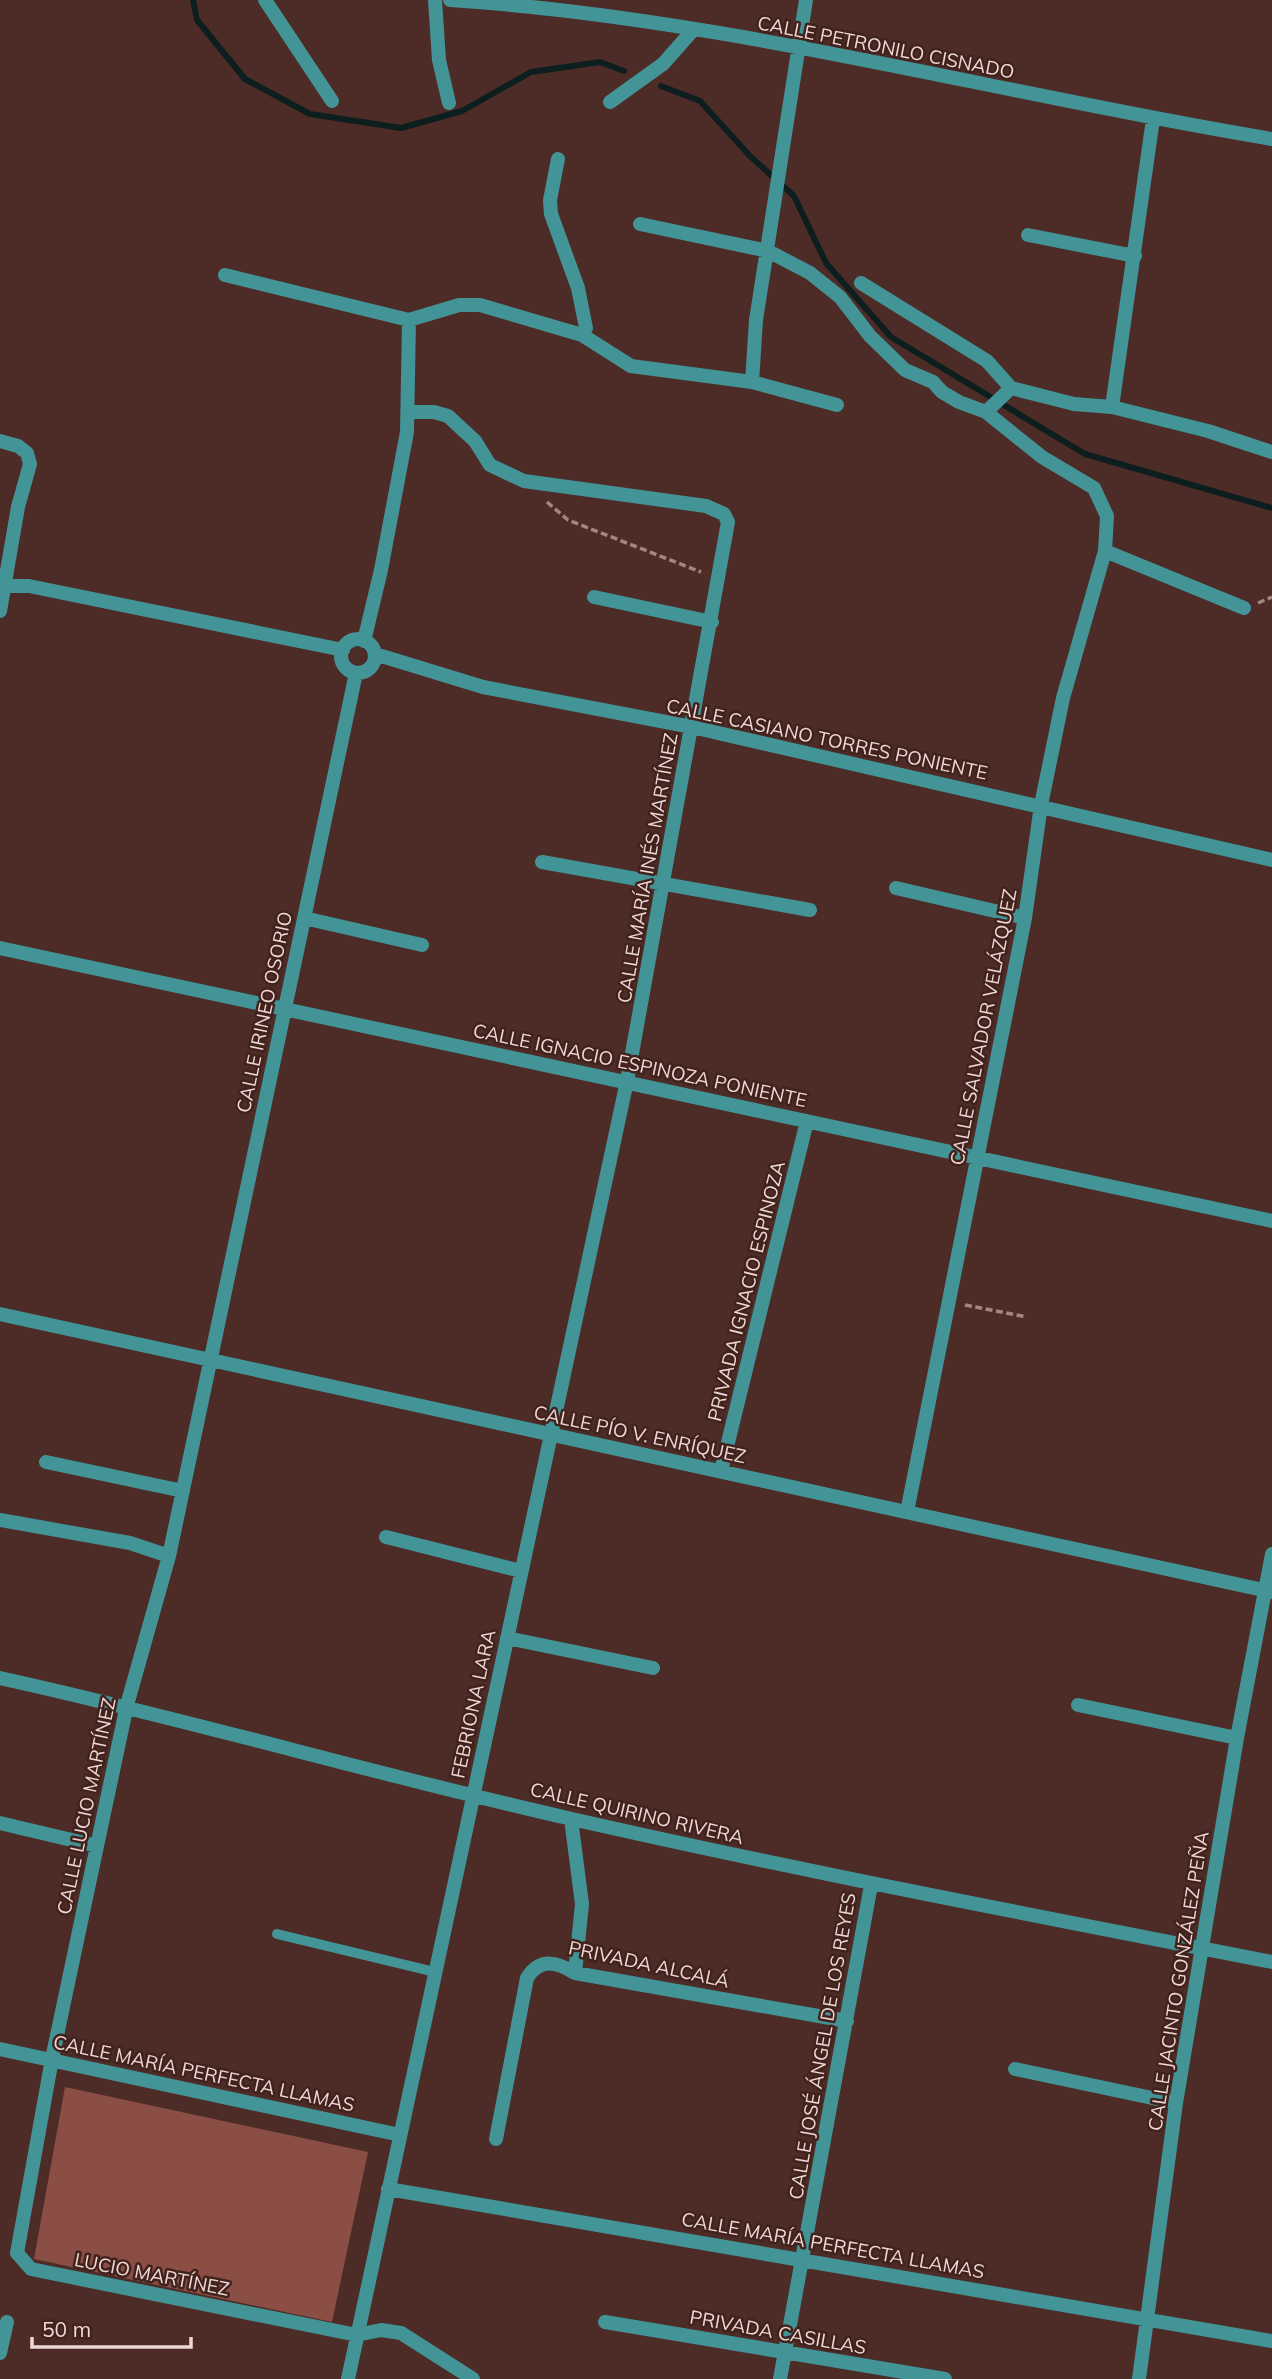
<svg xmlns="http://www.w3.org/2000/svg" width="1272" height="2379" font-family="Mulish,sans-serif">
  <rect width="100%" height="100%" fill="#4d2c27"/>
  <!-- green -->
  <path fill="#8a4e45" d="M 65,2087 L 368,2152 L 332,2322 L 34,2259 Z"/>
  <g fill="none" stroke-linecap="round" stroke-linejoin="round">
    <!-- stream -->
    <path stroke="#0d1e1e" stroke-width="6" d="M 193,0 L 197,20 L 245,79 L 310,114 L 401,128 L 462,111 L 531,72 L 600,62 L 624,71
      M 661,86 L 700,101 L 750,156 L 794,196 L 826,263 L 891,337 L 1085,454 L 1272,508"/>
    <!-- path -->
    <path stroke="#a28682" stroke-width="3.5" stroke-dasharray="7 3.5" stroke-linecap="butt" d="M 547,502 L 568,520 L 701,572
      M 1258,603 L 1272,597
      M 965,1305 L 1027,1317"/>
    <!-- service -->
    <path stroke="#429496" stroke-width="10" d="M 277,1934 L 435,1972"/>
    <!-- minor -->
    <path stroke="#429496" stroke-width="14" d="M 265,0 L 332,101
      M 435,0 L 439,60 L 449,103
      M 450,0 C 727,18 998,94 1272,139
      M 610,102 L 663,64 L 693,30
      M 558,159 L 550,200 L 551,214 L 578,288 L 586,328 L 582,335
      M 640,224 L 768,251 L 810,273 L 840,297 L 870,336 L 905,370 L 933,382 L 942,392 L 959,402 L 986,412 L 1042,457 L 1094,488 L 1107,516 L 1105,551 L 1244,608
      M 1028,235 L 1135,256
      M 225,275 L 409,320 L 459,305 L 480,305 L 582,335 L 631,366 L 752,382 L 837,405
      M 861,283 L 987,361 L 1011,388 L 1074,404 L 1112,407 L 1208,431 L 1272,452
      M 752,382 L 756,320 L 806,0
      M 1112,407 L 1153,119
      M 986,412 L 1011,388
      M 0,441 L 18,446 L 27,453 L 30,464 L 18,507 L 0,611
      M 0,586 L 29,586 L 343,650
      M 594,597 L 712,622
      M341 656a17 17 0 1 1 34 0a17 17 0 1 1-34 0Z
      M 364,641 L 381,570 L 407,432 L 409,320
      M 375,654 L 483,687 L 692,727 L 1272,860
      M 356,673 L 169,1556 L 127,1705 L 97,1846 L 52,2059 L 17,2253 L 31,2269 L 357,2335 L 381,2330 L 401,2333 L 473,2379
      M 542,862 L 810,910
      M 896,888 L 1025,918
      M 304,918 L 422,945
      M 0,948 L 1272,1221
      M 0,1314 L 1272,1592
      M 46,1462 L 183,1491
      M 721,1471 L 807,1121
      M 907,1512 L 1025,918 L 1041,805 L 1063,698 L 1105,551
      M 0,1520 L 130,1543 L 169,1556
      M 386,1537 L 521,1571
      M 507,1638 L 653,1668
      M 0,1678 C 192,1720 381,1776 572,1819 C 805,1872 1038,1916 1272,1962
      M 1078,1705 L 1237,1738
      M 571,1819 L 582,1904 L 575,1973
      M 0,1823 L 97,1846
      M 0,2049 L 400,2135
      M 1015,2069 L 1176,2103
      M 496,2139 L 527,1978 C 540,1957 557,1962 575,1973 L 847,2021
      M 388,2189 L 1272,2341
      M 605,2322 L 945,2379
      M 0,2353 L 7,2322
      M 348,2379 L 627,1081 L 728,522 L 724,514 L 706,506 L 524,481 L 490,465 L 475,441 L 448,416 L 434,412 L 409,412
      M 780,2379 L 871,1885
      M 1139,2379 L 1176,2103 L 1237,1738 L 1272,1554"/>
  </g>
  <g text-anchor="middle" stroke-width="5" stroke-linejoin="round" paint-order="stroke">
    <!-- street labels -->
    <g font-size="19" fill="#eed8d4" stroke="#42221d">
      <text transform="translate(886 47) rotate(11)" y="7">CALLE PETRONILO CISNADO</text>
      <text transform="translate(827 739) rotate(12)" y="7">CALLE CASIANO TORRES PONIENTE</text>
      <text transform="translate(647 868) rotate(-80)" y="7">CALLE MARÍA INÉS MARTÍNEZ</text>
      <text transform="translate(264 1012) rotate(-78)" y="7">CALLE IRINEO OSORIO</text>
      <text transform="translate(983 1027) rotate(-79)" y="7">CALLE SALVADOR VELÁZQUEZ</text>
      <text transform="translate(640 1065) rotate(12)" y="7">CALLE IGNACIO ESPINOZA PONIENTE</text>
      <text transform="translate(746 1291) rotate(-76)" y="7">PRIVADA IGNACIO ESPINOZA</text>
      <text transform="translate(640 1434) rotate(12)" y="7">CALLE PÍO V. ENRÍQUEZ</text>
      <text transform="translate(473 1704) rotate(-78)" y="7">FEBRIONA LARA</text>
      <text transform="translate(86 1806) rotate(-78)" y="7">CALLE LUCIO MARTÍNEZ</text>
      <text transform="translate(637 1813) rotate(13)" y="7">CALLE QUIRINO RIVERA</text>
      <text transform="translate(649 1964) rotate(12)" y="7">PRIVADA ALCALÁ</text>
      <text transform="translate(1178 1981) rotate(-81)" y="7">CALLE JACINTO GONZÁLEZ PEÑA</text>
      <text transform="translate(822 2046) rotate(-80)" y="7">CALLE JOSÉ ÁNGEL DE LOS REYES</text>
      <text transform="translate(204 2073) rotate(12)" y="7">CALLE MARÍA PERFECTA LLAMAS</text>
      <text transform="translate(833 2245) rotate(10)" y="7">CALLE MARÍA PERFECTA LLAMAS</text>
      <text transform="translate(152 2274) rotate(11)" y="7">LUCIO MARTÍNEZ</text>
      <text transform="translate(778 2332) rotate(10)" y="7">PRIVADA CASILLAS</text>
    </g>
  </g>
  <!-- scale -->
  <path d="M32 2337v10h159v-10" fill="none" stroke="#eed8d4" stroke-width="3.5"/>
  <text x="42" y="2337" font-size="21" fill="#eed8d4" stroke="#42221d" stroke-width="5" paint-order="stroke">50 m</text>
</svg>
